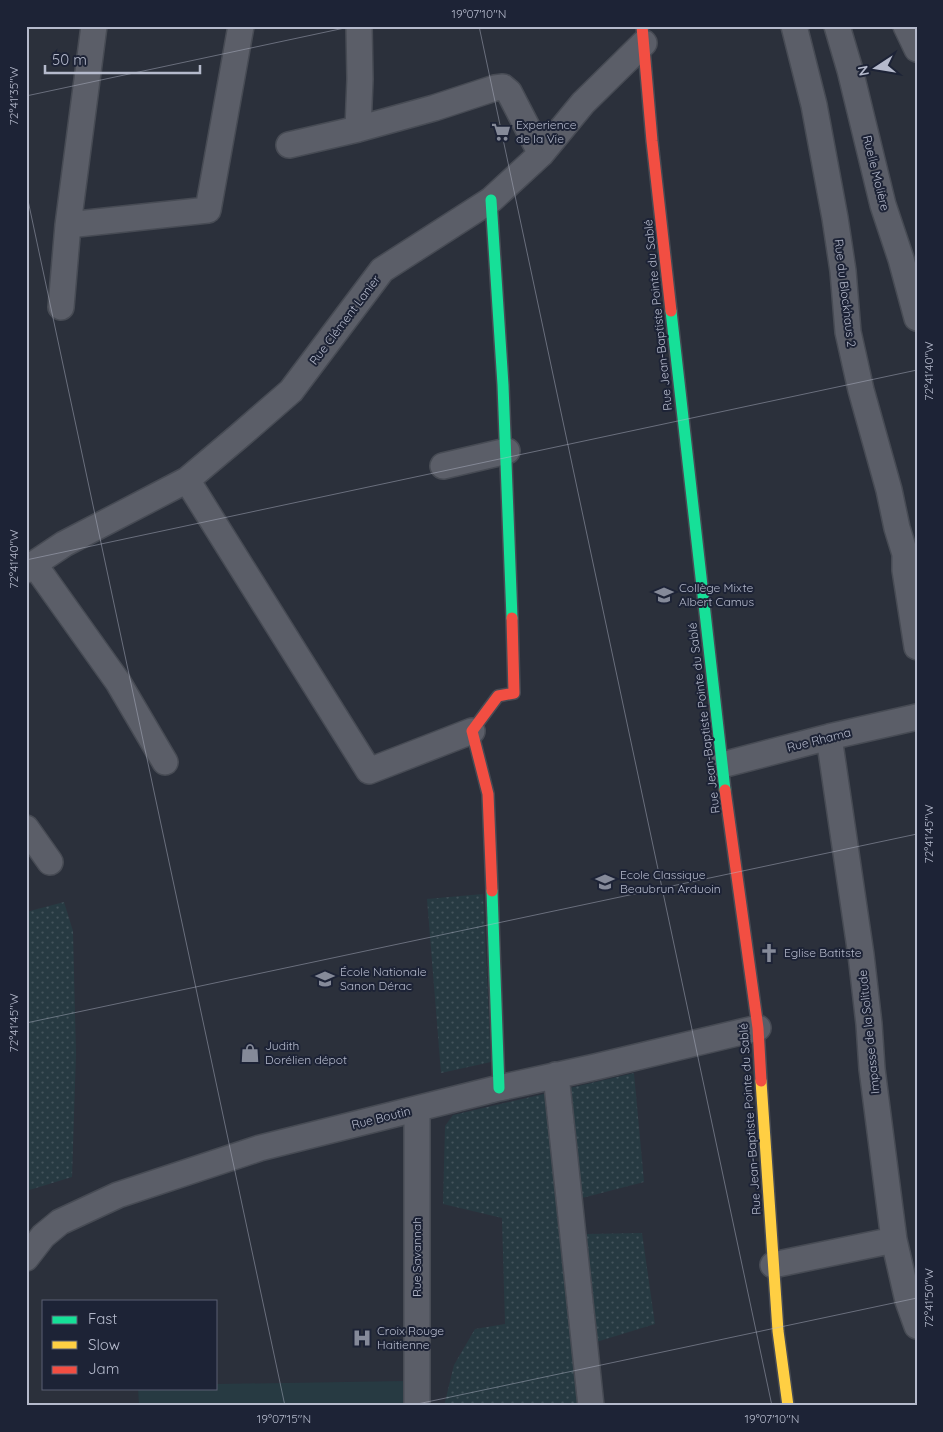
<svg xmlns="http://www.w3.org/2000/svg" width="943" height="1432" font-family="Quicksand,sans-serif">
  <defs>
    <pattern id="grass-dots" width="8" height="8" patternUnits="userSpaceOnUse" patternTransform="scale(1.25)"><rect width="8" height="8" fill="#273a42"/><path d="M2 2h.1M6 6h.1" fill="none" stroke="#44545c" stroke-width="1.8" stroke-linecap="round"/></pattern>
  </defs>
  <rect width="100%" height="100%" fill="#2b303b"/>
  <!-- grass -->
  <path fill="url(#grass-dots)" d="M 483,894 L 491,1062 L 441,1073 L 427,899 Z
    M 64,902 L 73,931 L 76,1054 L 72,1177 L 26,1191 L 26,912 Z
    M 634,1073 L 644,1182 L 582,1198 L 586,1234 L 642,1233 L 655,1324 L 593,1343 L 585,1406 L 444,1406 L 454,1365 L 475,1329 L 505,1324 L 502,1218 L 443,1204 L 445,1126 L 453,1115 Z"/>
  <!-- garden -->
  <path fill="#273a42" d="M 405,1381 L 406,1406 L 139,1406 L 138,1388 L 216,1388 L 216,1384 Z"/>
  <g fill="none" stroke-linecap="round" stroke-linejoin="round">
    <!-- street casing -->
    <g stroke="#474b54" stroke-width="28">
      <path id="street" d="M 359,26 L 360,79 L 358,129 L 434,108 L 495,88 L 503,87 L 509,92 L 541,154
        M 794,26 L 814,105 L 835,218 L 843,271 L 848,332 L 861,390 L 889,490 L 897,528 L 905,554 L 905,570 L 917,647
        M 837,26 L 850,70 L 883,205 L 901,259 L 917,318
        M 906,26 L 917,49
        M 289,145 L 358,129
        M 68,225 L 208,210 L 241,26
        M 61,307 L 68,225 L 94,26
        M 443,466 L 507,451
        M 187,480 L 369,771 L 472,731
        M 34,564 L 118,682 L 165,762
        M 26,570 L 34,564 L 64,544 L 187,480 L 238,437 L 291,391 L 382,270 L 491,200 L 541,154 L 583,103 L 644,43
        M 829,737 L 861,955 L 869,1024 L 872,1069 L 894,1240 L 908,1301 L 917,1326
        M 722,765 L 829,737 L 917,717
        M 26,828 L 50,862
        M 556,1075 L 591,1406
        M 417,1109 L 417,1406
        M 26,1258 L 43,1236 L 60,1222 L 118,1195 L 260,1148 L 499,1088 L 595,1067 L 758,1028
        M 773,1265 L 894,1240"/>
    </g>
    <!-- fast casing -->
    <g stroke="#474b54" stroke-width="14">
      <path id="fast" d="M 491,200 L 503,385 L 512,618
        M 671,311 L 725,790
        M 492,891 L 499,1088"/>
    </g>
    <!-- slow casing -->
    <g stroke="#474b54" stroke-width="14">
      <path id="slow" d="M 761,1081 L 778,1331 L 788,1406"/>
    </g>
    <!-- jam casing -->
    <g stroke="#474b54" stroke-width="14">
      <path id="jam" d="M 642,26 L 652,141 L 671,311
        M 725,790 L 758,1028 L 761,1081
        M 492,891 L 488,794 L 472,731 L 498,696 L 514,693 L 512,618"/>
    </g>
    <!-- street -->
    <use href="#street" stroke="#5b5e68" stroke-width="25"/>
    <!-- fast -->
    <use href="#fast" stroke="#16e098" stroke-width="11"/>
    <!-- slow -->
    <use href="#slow" stroke="#ffcf43" stroke-width="11"/>
    <!-- jam -->
    <use href="#jam" stroke="#f24e42" stroke-width="11"/>
  </g>
  <!-- ticks -->
  <path fill="none" stroke="#b5bacc" stroke-width="1" stroke-opacity="0.45" d="M 479,26 L 772,1406M 26,96 L 354,26M 26,191 L 285,1406M 26,560 L 917,370M 26,1023 L 917,834M 408,1406 L 917,1298"/>
  <!-- icons -->
  <defs>
    <g id="supermarket-bare" transform="scale(1.5)"><path d="M-6-5.5h2.5l.6 2H6L4.5 2H-2.5L-4.4-4H-6ZM-1.5 3.2a1.3 1.3 0 1 0 .1 0ZM3 3.2a1.3 1.3 0 1 0 .1 0Z" fill="#858a99" stroke="#1d2336" stroke-width="2.5" paint-order="stroke"/></g>
    <g id="school-bare" transform="scale(1.5)"><path d="M0-5L7-2L0 1L-7-2ZM-4 1L0 2.5L4 1V4Q0 6-4 4Z" fill="#858a99" stroke="#1d2336" stroke-width="2.5" paint-order="stroke"/></g>
    <g id="church-bare" transform="scale(1.5)"><path d="M-1.2-6h2.4v3.5h3.3v2.4h-3.3V6h-2.4V-.1h-3.3v-2.4h3.3Z" fill="#858a99" stroke="#1d2336" stroke-width="2.5" paint-order="stroke"/></g>
    <g id="shop-bare" transform="scale(1.5)"><path d="M-5-2.5h2.3a2.7 3.5 0 0 1 5.4 0H5L5.5 6h-11ZM-1.5-2.5h3a1.5 2.3 0 0 0-3 0Z" fill="#858a99" stroke="#1d2336" stroke-width="2.5" paint-order="stroke"/></g>
    <g id="hospital-bare" transform="scale(1.5)"><path d="M-5-5h3v3.5h4V-5h3V5h-3V1.5h-4V5h-3Z" fill="#858a99" stroke="#1d2336" stroke-width="2.5" paint-order="stroke"/></g>
  </defs>
  <g fill-rule="evenodd">
    <use href="#supermarket-bare" x="501" y="132"/>
    <use href="#school-bare" x="664" y="595"/>
    <use href="#school-bare" x="605" y="882"/>
    <use href="#church-bare" x="769" y="953"/>
    <use href="#school-bare" x="325" y="979"/>
    <use href="#shop-bare" x="250" y="1053"/>
    <use href="#hospital-bare" x="362" y="1338"/>
  </g>
  <g text-anchor="middle" stroke-width="4" stroke-linejoin="round" paint-order="stroke">
    <!-- poi labels -->
    <g font-size="12" fill="#b5bacc" stroke="#1d2336" text-anchor="start">
      <text x="516" y="129">Experience<tspan x="516" dy="14">de la Vie</tspan></text>
      <text x="679" y="592">Collège Mixte<tspan x="679" dy="14">Albert Camus</tspan></text>
      <text x="620" y="879">Ecole Classique<tspan x="620" dy="14">Beaubrun Arduoin</tspan></text>
      <text x="784" y="957">Eglise Batitste</text>
      <text x="340" y="976">École Nationale<tspan x="340" dy="14">Sanon Dérac</tspan></text>
      <text x="265" y="1050">Judith<tspan x="265" dy="14">Dorélien dépot</tspan></text>
      <text x="377" y="1335">Croix Rouge<tspan x="377" dy="14">Haitienne</tspan></text>
    </g>
    <!-- street labels -->
    <g font-size="12" fill="#b5bacc" stroke="#1d2336">
      <text transform="translate(876 173) rotate(76)" y="4">Ruelle Molière</text>
      <text transform="translate(845 293) rotate(83)" y="4">Rue du Blockhaus 2</text>
      <text transform="translate(658 315) rotate(-96)" y="4">Rue Jean-Baptiste Pointe du Sablé</text>
      <text transform="translate(345 320) rotate(-53)" y="4">Rue Clément Lanier</text>
      <text transform="translate(704 718) rotate(-97)" y="4">Rue Jean-Baptiste Pointe du Sablé</text>
      <text transform="translate(819 740) rotate(-14)" y="4">Rue Rhama</text>
      <text transform="translate(869 1032) rotate(-96)" y="4">Impasse de la Solitude</text>
      <text transform="translate(381 1118) rotate(-14)" y="4">Rue Boutin</text>
      <text transform="translate(750 1119) rotate(-94)" y="4">Rue Jean-Baptiste Pointe du Sablé</text>
      <text transform="translate(417 1257) rotate(-90)" y="4">Rue Savannah</text>
    </g>
  </g>
  <!-- border -->
  <rect width="943" height="1432" fill="none" stroke="#1d2336" stroke-width="55"/>
  <!-- legend -->
  <rect x="42" y="1300" width="175" height="90" fill="#1d2336" stroke="#5a5f72"/>
  <rect x="52" y="1316" width="25" height="8" fill="#16e098" stroke="#5a5f72"/>
  <text x="88" y="1324" font-size="15" fill="#b5bacc">Fast</text>
  <rect x="52" y="1341" width="25" height="8" fill="#ffcf43" stroke="#5a5f72"/>
  <text x="88" y="1350" font-size="15" fill="#b5bacc">Slow</text>
  <rect x="52" y="1366" width="25" height="8" fill="#f24e42" stroke="#5a5f72"/>
  <text x="88" y="1374" font-size="15" fill="#b5bacc">Jam</text>
  <!-- north arrow -->
  <g transform="translate(876 68) rotate(258)" stroke="#1d2336" stroke-width="4" paint-order="stroke">
  <path d="M0-4L9 19L0 12L-9 19Z" fill="#b5bacc"/>
  <text y="-8" font-size="14" font-weight="bold" text-anchor="middle" fill="#b5bacc">N</text>
  </g>
  <!-- scale -->
  <path d="M45 65v8h155v-8" fill="none" stroke="#b5bacc" stroke-width="2.5"/>
  <text x="52" y="65" font-size="15" fill="#b5bacc" stroke="#1d2336" stroke-width="4" paint-order="stroke">50 m</text>
  <rect x="28" y="28" width="888" height="1376" fill="none" stroke="#b5bacc" stroke-width="2"/>
  <g font-size="12" text-anchor="middle" fill="#b5bacc">
    <text x="479" y="18">19°07'10"N</text>
    <text transform="translate(14 96) rotate(-90)" y="4">72°41'35"W</text>
    <text transform="translate(929 371) rotate(-90)" y="4">72°41'40"W</text>
    <text transform="translate(14 559) rotate(-90)" y="4">72°41'40"W</text>
    <text transform="translate(929 834) rotate(-90)" y="4">72°41'45"W</text>
    <text transform="translate(14 1023) rotate(-90)" y="4">72°41'45"W</text>
    <text transform="translate(929 1298) rotate(-90)" y="4">72°41'50"W</text>
    <text x="284" y="1423">19°07'15"N</text>
    <text x="772" y="1423">19°07'10"N</text>
  </g>
</svg>
